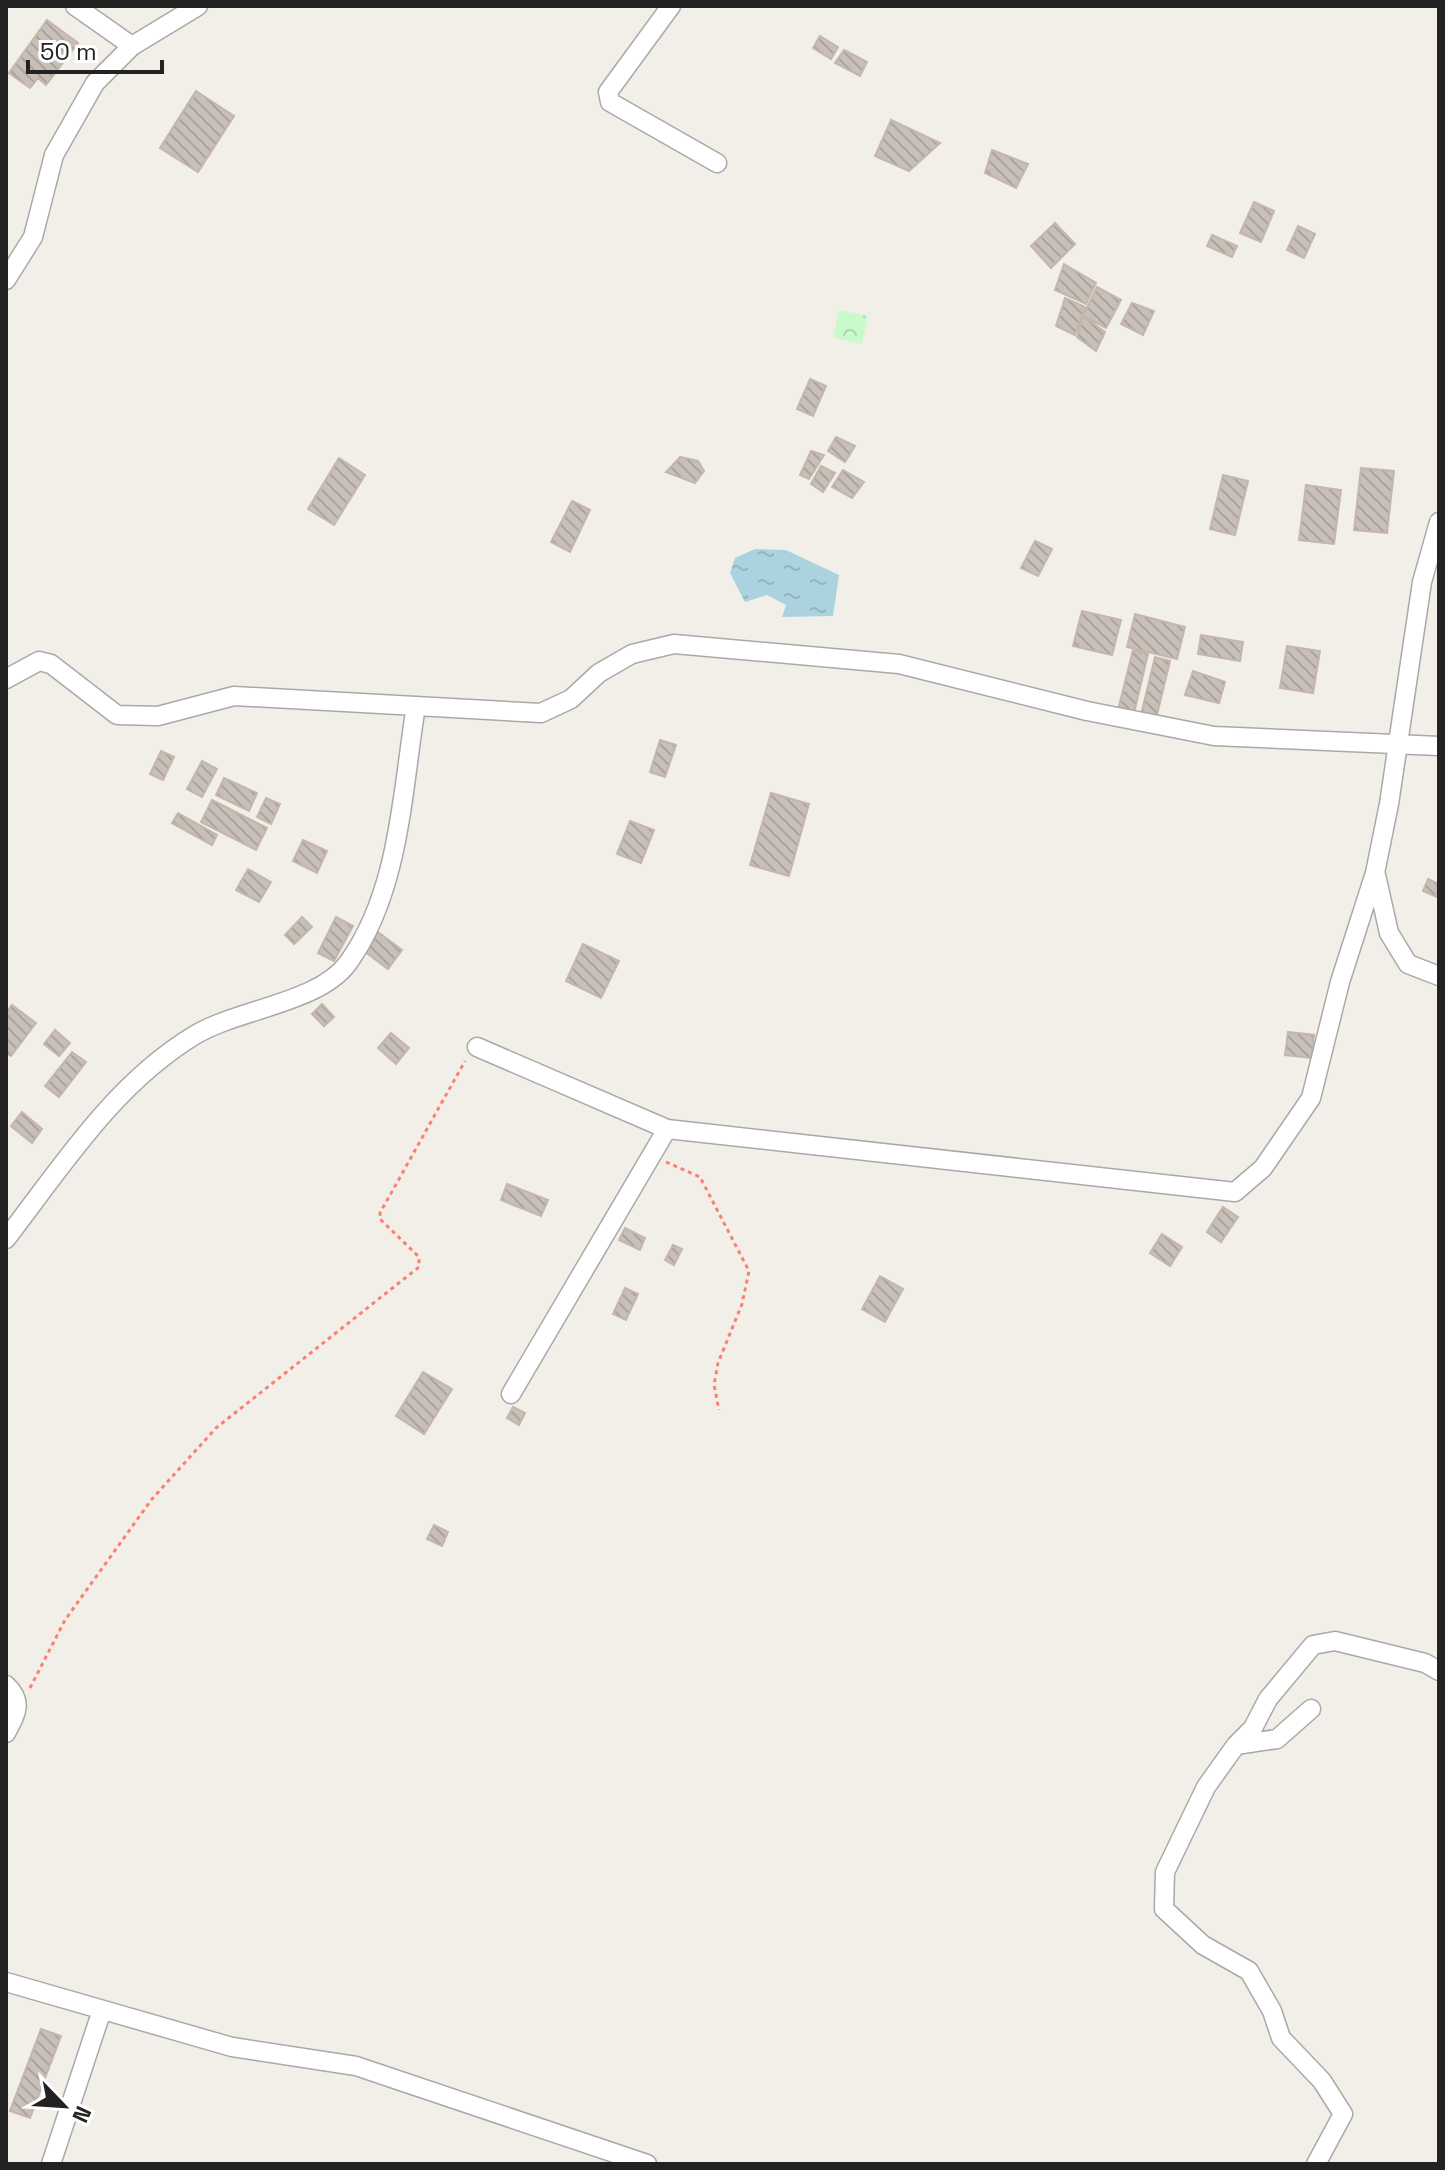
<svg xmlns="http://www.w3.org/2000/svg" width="1445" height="2170" font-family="'Space Grotesk',sans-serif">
  <defs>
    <pattern id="park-crowns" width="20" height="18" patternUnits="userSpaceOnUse" patternTransform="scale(2)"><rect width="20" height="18" fill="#c8facc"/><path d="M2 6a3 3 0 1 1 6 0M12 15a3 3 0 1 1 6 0" fill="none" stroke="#acd6af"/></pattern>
    <pattern id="water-ripples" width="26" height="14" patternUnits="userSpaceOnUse" patternTransform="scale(2)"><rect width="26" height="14" fill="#aad3df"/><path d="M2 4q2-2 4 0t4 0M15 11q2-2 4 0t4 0" fill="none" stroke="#92b5bf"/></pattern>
    <pattern id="building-back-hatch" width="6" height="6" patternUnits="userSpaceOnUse" patternTransform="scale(2)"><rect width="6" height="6" fill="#c7bfb8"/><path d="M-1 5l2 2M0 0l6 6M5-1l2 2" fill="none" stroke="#aba49e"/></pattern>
  </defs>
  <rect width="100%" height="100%" fill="#f2efe9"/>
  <!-- park -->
  <path fill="url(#park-crowns)" d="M 839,310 L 868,316 L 862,344 L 833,337 Z"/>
  <!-- water -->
  <path fill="url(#water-ripples)" d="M 755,549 L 786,550 L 839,575 L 833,616 L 782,617 L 786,605 L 767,595 L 745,602 L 730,573 L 735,558 Z"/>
  <!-- building -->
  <path fill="url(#building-back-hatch)" stroke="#c4b6ab" stroke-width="2" d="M 47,20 L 78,43 L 46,85 L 38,78 L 30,88 L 9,73 Z
    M 820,36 L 838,47 L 831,59 L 813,48 Z
    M 844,50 L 867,62 L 860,76 L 835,63 Z
    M 196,91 L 234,116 L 198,172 L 160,148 Z
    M 891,120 L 940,143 L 909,171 L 875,156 Z
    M 992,150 L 1028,164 L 1016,188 L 985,173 Z
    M 1254,202 L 1274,211 L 1261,242 L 1240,233 Z
    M 1055,223 L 1075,244 L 1051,268 L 1031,246 Z
    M 1298,226 L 1315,234 L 1304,258 L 1287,250 Z
    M 1212,235 L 1237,246 L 1232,257 L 1207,246 Z
    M 1064,264 L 1096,283 L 1086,304 L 1055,290 Z
    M 1097,287 L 1121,300 L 1106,328 L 1083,316 Z
    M 1065,298 L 1085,307 L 1075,335 L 1056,326 Z
    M 1132,303 L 1154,311 L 1143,335 L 1121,324 Z
    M 1083,316 L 1105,332 L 1096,351 L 1077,337 Z
    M 810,379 L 826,386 L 813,416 L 797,409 Z
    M 836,437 L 855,446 L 845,462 L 828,451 Z
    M 811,451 L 824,455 L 809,479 L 800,475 Z
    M 680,457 L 698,461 L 704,471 L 695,483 L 666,472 Z
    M 339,458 L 365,475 L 334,525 L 308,509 Z
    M 821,466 L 835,473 L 823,492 L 811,484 Z
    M 1361,468 L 1394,471 L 1387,533 L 1354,530 Z
    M 843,470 L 864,482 L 852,498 L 832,487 Z
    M 1223,475 L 1248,481 L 1235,535 L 1210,529 Z
    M 1306,485 L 1341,490 L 1334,544 L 1299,540 Z
    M 572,501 L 590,510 L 570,552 L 551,542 Z
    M 1035,541 L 1052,549 L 1038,576 L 1021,568 Z
    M 1082,611 L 1121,620 L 1112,655 L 1073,646 Z
    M 1135,614 L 1185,627 L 1177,659 L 1127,647 Z
    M 1201,635 L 1243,642 L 1240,661 L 1198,654 Z
    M 1287,646 L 1320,651 L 1313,693 L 1280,688 Z
    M 1133,650 L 1148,654 L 1134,713 L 1118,710 Z
    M 1155,657 L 1170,661 L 1156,719 L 1141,715 Z
    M 1193,671 L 1225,682 L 1219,703 L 1185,695 Z
    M 660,740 L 676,745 L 665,777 L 650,772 Z
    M 161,751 L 174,757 L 163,780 L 150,774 Z
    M 202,761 L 217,769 L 202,797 L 187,789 Z
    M 224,778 L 257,793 L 249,811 L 216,795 Z
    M 771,793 L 809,804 L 789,876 L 750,865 Z
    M 266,798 L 280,804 L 271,824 L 257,817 Z
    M 212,800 L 267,828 L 256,850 L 201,822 Z
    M 178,813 L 217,835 L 212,845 L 172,823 Z
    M 630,821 L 654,830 L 641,863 L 617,854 Z
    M 303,840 L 327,851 L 317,873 L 293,861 Z
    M 248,869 L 271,882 L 259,902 L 236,890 Z
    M 1428,879 L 1439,884 L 1437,897 L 1423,891 Z
    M 302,917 L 312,927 L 294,944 L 285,935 Z
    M 336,917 L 353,926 L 334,961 L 318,953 Z
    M 378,932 L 402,950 L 388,969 L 364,951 Z
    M 583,944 L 619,961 L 601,998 L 566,981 Z
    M 322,1004 L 334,1017 L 324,1026 L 312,1014 Z
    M 12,1005 L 36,1023 L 11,1056 L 6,1053 L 6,1013 Z
    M 55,1030 L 70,1043 L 59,1056 L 44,1044 Z
    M 1288,1032 L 1314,1035 L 1311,1058 L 1285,1055 Z
    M 391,1033 L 409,1048 L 396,1064 L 378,1048 Z
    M 72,1052 L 86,1062 L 59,1097 L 45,1086 Z
    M 22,1112 L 42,1129 L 32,1143 L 11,1126 Z
    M 507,1184 L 548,1200 L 541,1216 L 501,1200 Z
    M 1223,1207 L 1238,1217 L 1221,1242 L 1207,1232 Z
    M 625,1228 L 645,1238 L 640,1250 L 619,1240 Z
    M 1162,1234 L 1182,1247 L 1170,1266 L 1150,1253 Z
    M 673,1245 L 682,1249 L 674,1265 L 665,1260 Z
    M 880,1276 L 903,1289 L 885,1322 L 862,1309 Z
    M 625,1288 L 638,1294 L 626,1320 L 613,1314 Z
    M 423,1372 L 452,1389 L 424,1434 L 396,1416 Z
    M 513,1407 L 525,1413 L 519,1425 L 507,1418 Z
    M 434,1525 L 448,1532 L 442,1546 L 427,1539 Z
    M 41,2029 L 61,2036 L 30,2118 L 10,2111 Z"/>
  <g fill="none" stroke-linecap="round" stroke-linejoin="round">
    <!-- minor casing -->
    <g stroke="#a9a9a9" stroke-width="21">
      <path id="minor" d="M 75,6 L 132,46
        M 671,6 L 608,92 L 610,102 L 717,163
        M 6,280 L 33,237 L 54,155 L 95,83 L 132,46 L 198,6
        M 6,679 L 39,661 L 51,664 L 117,715 L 158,716 L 234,696 L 541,713 L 571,699 L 599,673 L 632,654 L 674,644 L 899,664 L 1087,711 L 1214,736 L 1439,746
        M 1376,875 L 1389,933 L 1408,964 L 1439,976
        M 477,1047 L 667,1129 L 1235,1192 L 1263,1168 L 1311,1098 L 1340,982 L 1375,873 L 1389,804 L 1422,582 L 1439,522
        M 6,1239 C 62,1166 115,1083 195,1035 C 238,1009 319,1003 348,963 C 400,891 402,791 416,706
        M 511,1394 L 667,1129
        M 6,1685 C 24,1702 16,1714 6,1733
        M 1236,1745 L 1277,1739 L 1311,1709
        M 6,1982 L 232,2047 L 356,2066 L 647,2164
        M 51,2164 L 102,2010
        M 1316,2164 L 1343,2114 L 1322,2081 L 1281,2038 L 1272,2011 L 1249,1971 L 1203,1945 L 1164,1909 L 1165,1872 L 1206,1787 L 1236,1745 L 1253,1728 L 1268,1699 L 1313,1645 L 1335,1641 L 1425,1663 L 1439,1671"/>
    </g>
    <!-- path -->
    <path stroke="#fa8072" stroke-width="3" stroke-dasharray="4 4" stroke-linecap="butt" d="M 666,1162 L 700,1177 L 749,1271 L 742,1304 L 718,1363 L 714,1385 L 719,1410
      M 30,1688 L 65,1620 L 152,1499 L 216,1428 L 419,1267 L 419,1257 L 380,1219 L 380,1213 L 465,1061"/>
    <!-- minor -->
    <use href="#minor" stroke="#fff" stroke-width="18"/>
  </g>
  <!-- border -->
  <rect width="1445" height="2170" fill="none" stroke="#222222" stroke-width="16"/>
  <!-- north arrow -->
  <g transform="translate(64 2106) rotate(115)" stroke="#ffffff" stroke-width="6" paint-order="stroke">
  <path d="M0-6L14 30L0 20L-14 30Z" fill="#222222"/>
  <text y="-12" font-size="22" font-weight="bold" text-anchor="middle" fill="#222222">N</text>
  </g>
  <!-- scale -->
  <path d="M28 60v12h134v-12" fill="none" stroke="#222222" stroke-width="4"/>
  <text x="40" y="60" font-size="24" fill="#222222" stroke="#ffffff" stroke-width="6" paint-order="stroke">50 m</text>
</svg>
